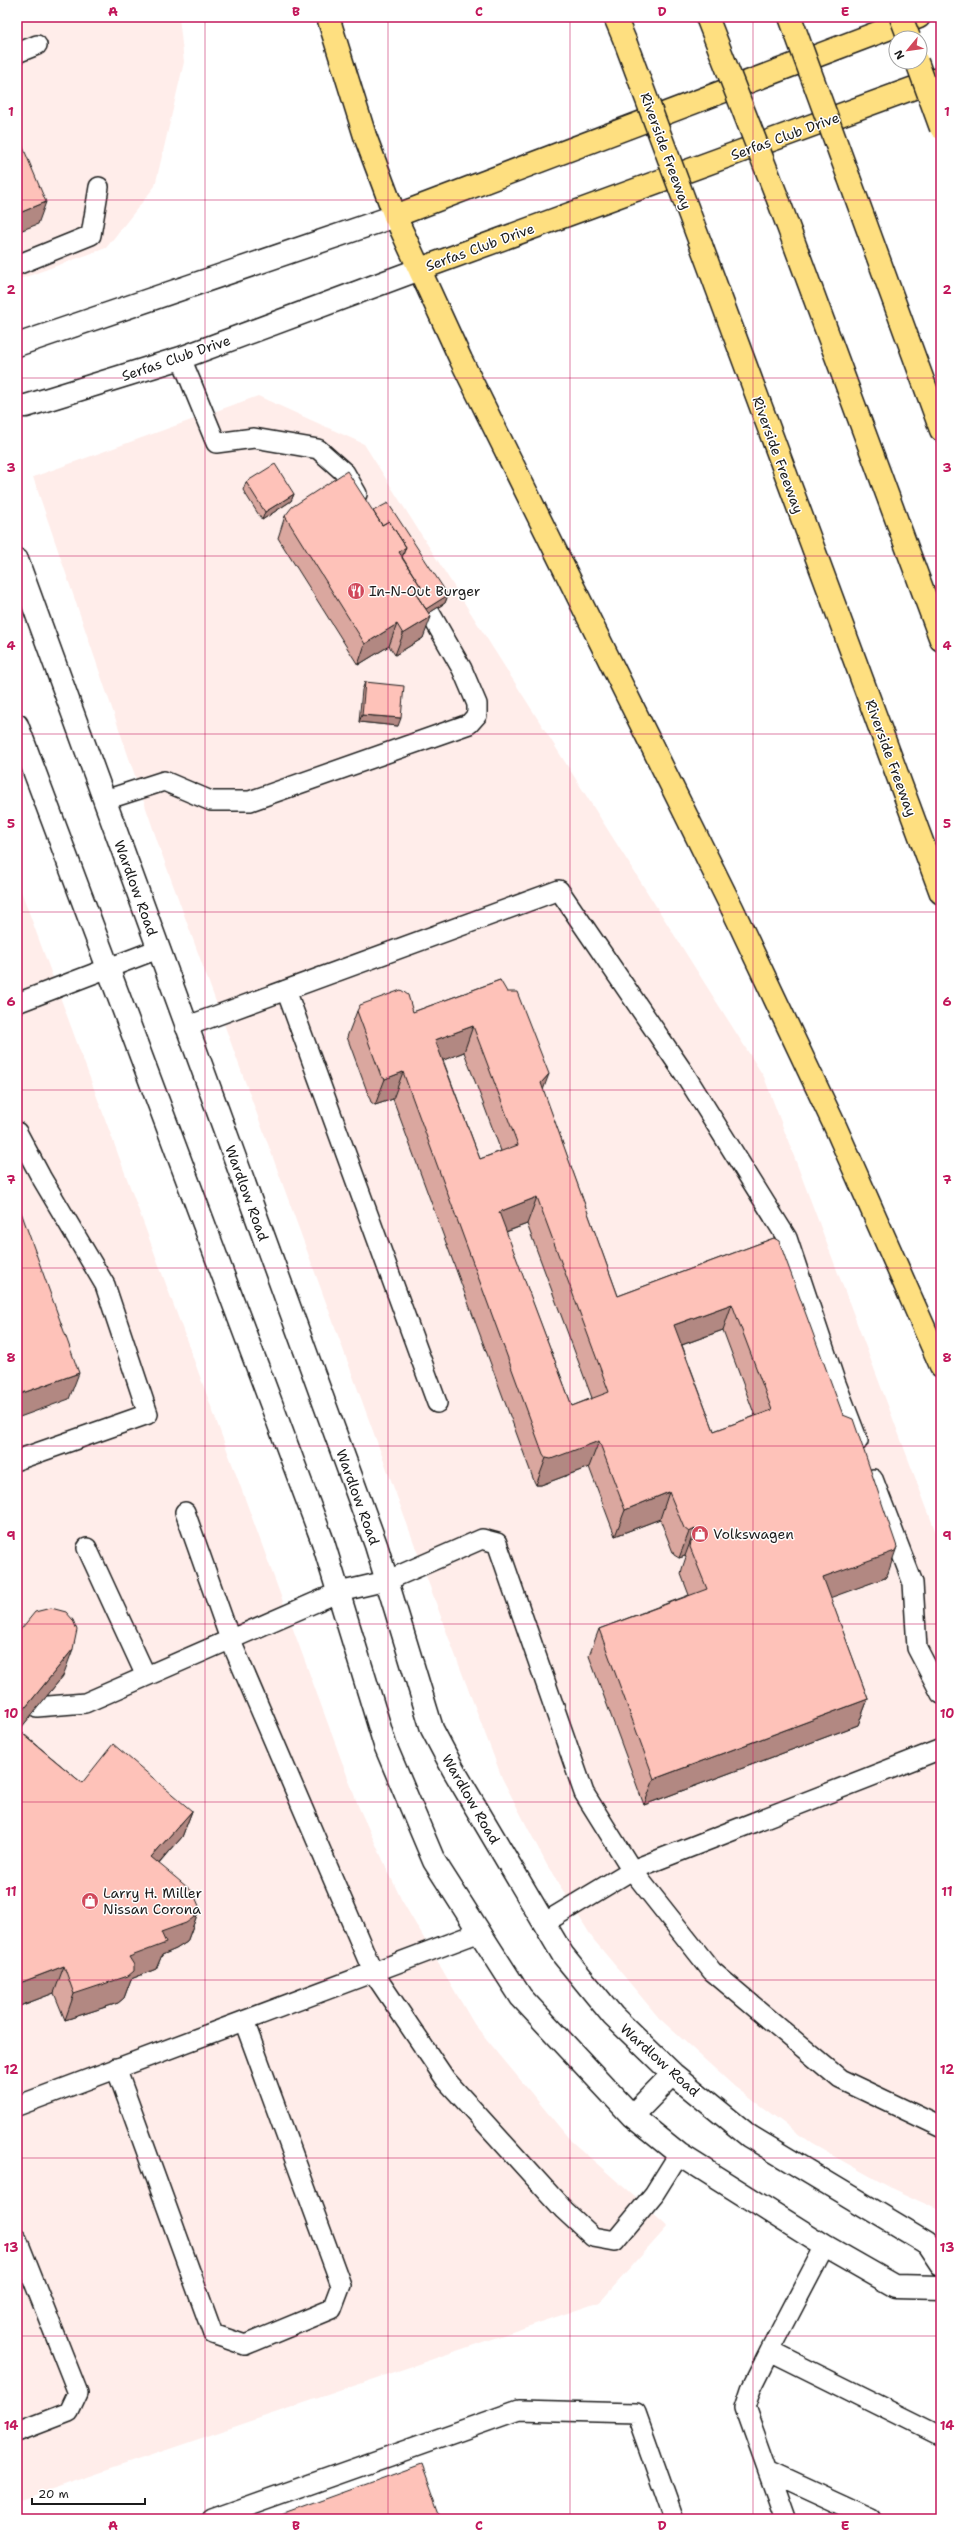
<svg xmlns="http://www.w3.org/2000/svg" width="958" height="2536" font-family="'Shantell Sans',sans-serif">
  <rect width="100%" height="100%" fill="#fff"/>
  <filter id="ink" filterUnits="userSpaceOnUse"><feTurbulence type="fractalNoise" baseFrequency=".025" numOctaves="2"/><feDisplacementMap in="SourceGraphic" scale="8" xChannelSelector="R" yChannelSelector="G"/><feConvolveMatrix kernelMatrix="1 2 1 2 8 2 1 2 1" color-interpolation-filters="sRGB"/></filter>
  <g filter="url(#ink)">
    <!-- built -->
    <path fill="#ffedea" d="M 17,17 L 179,17 L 184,62 L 155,186 L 106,248 L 17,280 Z
      M 258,396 L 364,444 L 764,1077 L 941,1546 L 941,2211 L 893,2189 L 812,2144 L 735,2087 L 659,2018 L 593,1939 L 547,1865 L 502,1778 L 448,1636 L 160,849 L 33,477 Z
      M 17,880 L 359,1808 L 401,1899 L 474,2024 L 571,2141 L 668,2226 L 600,2302 L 17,2501 Z"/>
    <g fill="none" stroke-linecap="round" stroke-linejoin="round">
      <!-- lane casing -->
      <g stroke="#1c1c1c" stroke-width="22">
        <path id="lane" d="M 17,53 L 37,45
          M 17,265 L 91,235 L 99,187
          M 181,358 L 216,443 L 254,438 L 318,449 L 345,473 L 357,494
          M 105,800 L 164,781 L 211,801 L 250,801 L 469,724 L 477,715 L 477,704 L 462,669 L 417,590
          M 286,990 L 437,1403
          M 17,1003 L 158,949
          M 185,1027 L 559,890 L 684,1073 L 787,1238 L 835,1381 L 858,1441
          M 17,1132 L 41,1177 L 105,1285 L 148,1414 L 17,1460
          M 873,1479 L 913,1583 L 917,1648 L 941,1694
          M 185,1512 L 230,1639 L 373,1972 L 446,2080 L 564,2210 L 593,2237 L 615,2241 L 654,2194 L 679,2154
          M 87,1548 L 146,1676
          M 37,1707 L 85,1703 L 339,1592 L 386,1581 L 482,1539 L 497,1543 L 584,1793 L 632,1870 L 712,1971 L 840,2079 L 941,2127
          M 544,1923 L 632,1870 L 941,1749
          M 116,2068 L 213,2334 L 245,2345 L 332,2309 L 341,2285 L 244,2021
          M 17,2106 L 480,1932
          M 17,2239 L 78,2393 L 69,2412 L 17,2432
          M 825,2246 L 770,2351 L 941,2436
          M 770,2351 L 751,2389 L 745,2407 L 785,2519
          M 768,2471 L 872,2519
          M 212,2519 L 519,2410 L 636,2413 L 674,2519"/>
      </g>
      <!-- street casing -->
      <g stroke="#1c1c1c" stroke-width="25">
        <path id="street" d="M 17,560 L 376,1545 L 432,1729 L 453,1769 L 563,1955 L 613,2016 L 673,2074 L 749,2136 L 927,2243 L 941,2264
          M 17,725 L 323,1542 L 385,1745 L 434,1861 L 521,1997 L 632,2116 L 679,2154 L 825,2246 L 895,2286 L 941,2287
          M 632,2116 L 673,2074"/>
      </g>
      <!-- secondary casing -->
      <g stroke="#1c1c1c" stroke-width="25">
        <path id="secondary" d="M 17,345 L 395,216
          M 17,406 L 26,406 L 181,358 L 420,269"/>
      </g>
      <!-- primary casing -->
      <g stroke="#1c1c1c" stroke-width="25">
        <path id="primary" d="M 395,216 L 919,17
          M 420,269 L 941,78"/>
      </g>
      <!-- highway casing -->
      <g stroke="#1c1c1c" stroke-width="25">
        <path id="highway" d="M 328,17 L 365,136 L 395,216 L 461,360 L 732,908 L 835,1126 L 941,1366
          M 615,17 L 625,41
          M 849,178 L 941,430
          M 779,202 L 941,640
          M 701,245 L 941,893"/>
      </g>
      <!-- lane -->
      <use href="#lane" stroke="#fff" stroke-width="19"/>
      <!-- street -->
      <use href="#street" stroke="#fff" stroke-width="22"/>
      <!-- secondary -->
      <use href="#secondary" stroke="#fff" stroke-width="22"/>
      <!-- primary -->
      <use href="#primary" stroke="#fedf80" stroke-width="22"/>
      <!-- highway -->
      <use href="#highway" stroke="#fedf80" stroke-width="22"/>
      <!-- highway-bridge casing -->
      <g stroke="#1c1c1c" stroke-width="25" stroke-linecap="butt">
        <path id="highway-bridge" d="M 707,17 L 779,202
          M 790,17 L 849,178
          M 901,17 L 909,38
          M 625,41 L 701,245
          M 917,62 L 941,128"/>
      </g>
      <!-- highway-bridge -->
      <use href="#highway-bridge" stroke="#fedf80" stroke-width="22"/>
    </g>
    <!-- wall -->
    <path fill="#daa79f" stroke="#1c1c1c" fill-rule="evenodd" d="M 246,482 L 294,494 L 291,501 L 262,520 L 243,490 Z
      M 373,511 L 448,595 L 445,603 L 429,613 L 423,638 L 395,655 L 389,646 L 358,665 L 278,538 L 285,516 Z
      M 365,682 L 398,726 L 359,722 L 362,690 Z
      M 500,980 L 543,1090 L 618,1296 L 774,1238 L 888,1573 L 885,1578 L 830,1597 L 868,1699 L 858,1725 L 644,1805 L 589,1656 L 599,1629 L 689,1595 L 681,1574 L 682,1569 L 686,1557 L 685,1556 L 679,1558 L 674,1555 L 660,1519 L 615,1536 L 589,1467 L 541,1485 L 536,1485 L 534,1481 L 393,1099 L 375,1105 L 371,1102 L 347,1037 L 357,1011 L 413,1012 ZM 464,1052 L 501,1151 L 480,1159 L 443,1060 ZM 527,1224 L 592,1398 L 572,1406 L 506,1232 ZM 723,1330 L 755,1416 L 714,1431 L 682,1345 Z
      M 17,1634 L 63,1676 L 19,1730 L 82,1783 L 192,1811 L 182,1837 L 159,1864 L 197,1915 L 187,1942 L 176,1949 L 162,1955 L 156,1969 L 131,1979 L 124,1998 L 118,2003 L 65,2020 L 54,1993 L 17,2007 Z"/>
    <!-- shaded-wall -->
    <path fill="#b28882" stroke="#1c1c1c" d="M 46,202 L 38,224 L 17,232 L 17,214 Z
      M 294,494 L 291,501 L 262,520 L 265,512 Z
      M 406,547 L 398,569 L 399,552 Z
      M 421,587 L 412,608 L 414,591 Z
      M 448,595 L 445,603 L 413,623 L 416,615 Z
      M 431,617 L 423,638 L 395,655 L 403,634 Z
      M 397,624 L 389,646 L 358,665 L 365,644 Z
      M 362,715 L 401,718 L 398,726 L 359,722 Z
      M 473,1026 L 464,1052 L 426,1067 L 435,1040 Z
      M 403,1072 L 393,1099 L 375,1105 L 385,1079 Z
      M 549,1074 L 539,1101 L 541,1083 Z
      M 537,1197 L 527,1224 L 489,1238 L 499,1212 Z
      M 732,1304 L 723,1330 L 665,1351 L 674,1325 Z
      M 79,1373 L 69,1399 L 17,1418 L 17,1395 Z
      M 599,1441 L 589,1467 L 541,1485 L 536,1485 L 546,1458 Z
      M 669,1492 L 660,1519 L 615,1536 L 625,1510 Z
      M 695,1529 L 685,1556 L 679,1558 L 689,1532 Z
      M 897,1547 L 888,1573 L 885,1578 L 813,1604 L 823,1577 Z
      M 73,1649 L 63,1676 L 17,1733 L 17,1718 Z
      M 868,1699 L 858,1725 L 644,1805 L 654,1779 Z
      M 192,1811 L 182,1837 L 141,1884 L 151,1857 Z
      M 197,1915 L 187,1942 L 176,1949 L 162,1955 L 156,1969 L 131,1979 L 124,1998 L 118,2003 L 65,2020 L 74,1994 L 129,1957 L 161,1932 Z
      M 64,1966 L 54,1993 L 17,2007 L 17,1984 Z"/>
    <!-- building -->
    <path fill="#fec2b9" stroke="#1c1c1c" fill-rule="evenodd" d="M 17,133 L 46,202 L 17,214 Z
      M 275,464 L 294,494 L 265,512 L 246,482 Z
      M 347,471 L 382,525 L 389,521 L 406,547 L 399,552 L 421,587 L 414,591 L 431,617 L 403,634 L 397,624 L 365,644 L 285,516 L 292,507 Z
      M 388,503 L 448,595 L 426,609 L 417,596 L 421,587 L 402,558 L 406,547 L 389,521 L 382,525 L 373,511 Z
      M 365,682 L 404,686 L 401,718 L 362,715 Z
      M 500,980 L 507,992 L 517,992 L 549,1074 L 541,1083 L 618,1296 L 774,1238 L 779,1241 L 843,1415 L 853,1419 L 897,1547 L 895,1551 L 823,1577 L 868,1699 L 654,1779 L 599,1629 L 707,1589 L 690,1547 L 691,1542 L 698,1538 L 695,1529 L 689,1532 L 684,1528 L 669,1492 L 625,1510 L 599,1441 L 551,1459 L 546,1458 L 543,1454 L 403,1072 L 385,1079 L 381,1076 L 357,1011 L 360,1005 L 401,990 L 408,995 L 413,1012 ZM 473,1026 L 518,1145 L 480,1159 L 435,1040 ZM 537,1197 L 609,1392 L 572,1406 L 499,1212 ZM 732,1304 L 772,1410 L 714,1431 L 674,1325 Z
      M 17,1201 L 79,1373 L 17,1395 Z
      M 51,1608 L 66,1612 L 73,1620 L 77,1630 L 73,1649 L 17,1718 L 17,1634 L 35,1612 Z
      M 17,1729 L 82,1783 L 113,1744 L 192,1811 L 151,1857 L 193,1892 L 199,1906 L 197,1915 L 186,1923 L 161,1932 L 166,1943 L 129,1957 L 134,1965 L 134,1971 L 128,1976 L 74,1994 L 64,1966 L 17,1984 Z
      M 422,2464 L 442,2519 L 270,2519 Z
      M 614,2517 L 615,2519 L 608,2519 Z"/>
  </g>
  <!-- grid -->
  <path fill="none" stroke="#c2185b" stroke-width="1" stroke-opacity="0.55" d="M 205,17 L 205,2519M 388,17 L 388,2519M 570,17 L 570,2519M 753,17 L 753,2519M 17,200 L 941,200M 17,378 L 941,378M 17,556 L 941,556M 17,734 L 941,734M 17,912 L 941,912M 17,1090 L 941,1090M 17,1268 L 941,1268M 17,1446 L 941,1446M 17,1624 L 941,1624M 17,1802 L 941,1802M 17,1980 L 941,1980M 17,2158 L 941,2158M 17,2336 L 941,2336"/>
  <!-- icons -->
  <defs>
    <g id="restaurant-disc" transform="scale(0.9)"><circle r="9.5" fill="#d1495b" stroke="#fff"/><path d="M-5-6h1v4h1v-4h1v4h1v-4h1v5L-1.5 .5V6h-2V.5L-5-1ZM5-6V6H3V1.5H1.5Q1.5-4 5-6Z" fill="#fff"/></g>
    <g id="shop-disc" transform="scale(0.9)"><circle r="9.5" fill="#d1495b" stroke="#fff"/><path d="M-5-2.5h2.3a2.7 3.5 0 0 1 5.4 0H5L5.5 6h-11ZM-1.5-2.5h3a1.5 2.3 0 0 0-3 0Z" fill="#fff"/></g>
  </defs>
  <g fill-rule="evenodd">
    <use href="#restaurant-disc" x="356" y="591"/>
    <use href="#shop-disc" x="700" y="1534"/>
    <use href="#shop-disc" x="90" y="1901"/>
  </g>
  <g text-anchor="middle" stroke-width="3" stroke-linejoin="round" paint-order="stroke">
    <!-- street labels -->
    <g font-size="14" fill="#1c1c1c" stroke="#fff">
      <text transform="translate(785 136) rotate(-20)" y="5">Serfas Club Drive</text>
      <text transform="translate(666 151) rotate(70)" y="5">Riverside Freeway</text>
      <text transform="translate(480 247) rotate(-20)" y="5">Serfas Club Drive</text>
      <text transform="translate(176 358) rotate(-19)" y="5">Serfas Club Drive</text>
      <text transform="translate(778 455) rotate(70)" y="5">Riverside Freeway</text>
      <text transform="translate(891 758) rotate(70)" y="5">Riverside Freeway</text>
      <text transform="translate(136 888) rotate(70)" y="5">Wardlow Road</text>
      <text transform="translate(247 1193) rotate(70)" y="5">Wardlow Road</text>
      <text transform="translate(358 1497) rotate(70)" y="5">Wardlow Road</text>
      <text transform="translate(471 1799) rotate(60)" y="5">Wardlow Road</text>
      <text transform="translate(660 2060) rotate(42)" y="5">Wardlow Road</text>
    </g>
    <!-- poi labels -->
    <g font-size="14" fill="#1c1c1c" stroke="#fff" text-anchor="start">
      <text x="369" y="596">In-N-Out Burger</text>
      <text x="713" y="1539">Volkswagen</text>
      <text x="103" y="1898">Larry H. Miller<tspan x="103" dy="16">Nissan Corona</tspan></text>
    </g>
  </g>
  <!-- margin -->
  <rect width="958" height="2536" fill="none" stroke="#fff" stroke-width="44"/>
  <!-- north arrow -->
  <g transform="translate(908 50) rotate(241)"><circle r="19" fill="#ffffff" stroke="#a4a4a4"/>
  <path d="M0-3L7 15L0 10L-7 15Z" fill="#d1495b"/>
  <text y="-6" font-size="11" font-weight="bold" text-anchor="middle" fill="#1c1c1c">N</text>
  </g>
  <!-- scale -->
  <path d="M32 2498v6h113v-6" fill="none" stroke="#1c1c1c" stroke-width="2"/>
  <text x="38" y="2498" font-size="12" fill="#1c1c1c" stroke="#ffffff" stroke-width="3" paint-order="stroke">20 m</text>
  <rect x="22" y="22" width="914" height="2492" fill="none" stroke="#c2185b" stroke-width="1.5"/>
  <g font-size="13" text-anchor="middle" font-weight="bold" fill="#c2185b">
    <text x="113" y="16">A</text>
    <text x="296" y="16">B</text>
    <text x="479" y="16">C</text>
    <text x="662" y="16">D</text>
    <text x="845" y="16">E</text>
    <text x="11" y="116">1</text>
    <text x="947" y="116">1</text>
    <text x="11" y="294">2</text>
    <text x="947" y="294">2</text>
    <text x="11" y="472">3</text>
    <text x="947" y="472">3</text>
    <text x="11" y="650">4</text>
    <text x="947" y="650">4</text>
    <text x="11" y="828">5</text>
    <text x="947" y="828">5</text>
    <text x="11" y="1006">6</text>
    <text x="947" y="1006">6</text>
    <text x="11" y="1184">7</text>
    <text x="947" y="1184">7</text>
    <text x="11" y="1362">8</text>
    <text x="947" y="1362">8</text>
    <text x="11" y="1540">9</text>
    <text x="947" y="1540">9</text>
    <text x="11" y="1718">10</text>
    <text x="947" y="1718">10</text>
    <text x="11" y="1896">11</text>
    <text x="947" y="1896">11</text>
    <text x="11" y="2074">12</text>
    <text x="947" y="2074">12</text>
    <text x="11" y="2252">13</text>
    <text x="947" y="2252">13</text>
    <text x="11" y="2430">14</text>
    <text x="947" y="2430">14</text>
    <text x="113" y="2530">A</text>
    <text x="296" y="2530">B</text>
    <text x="479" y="2530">C</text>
    <text x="662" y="2530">D</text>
    <text x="845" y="2530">E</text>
  </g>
</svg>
